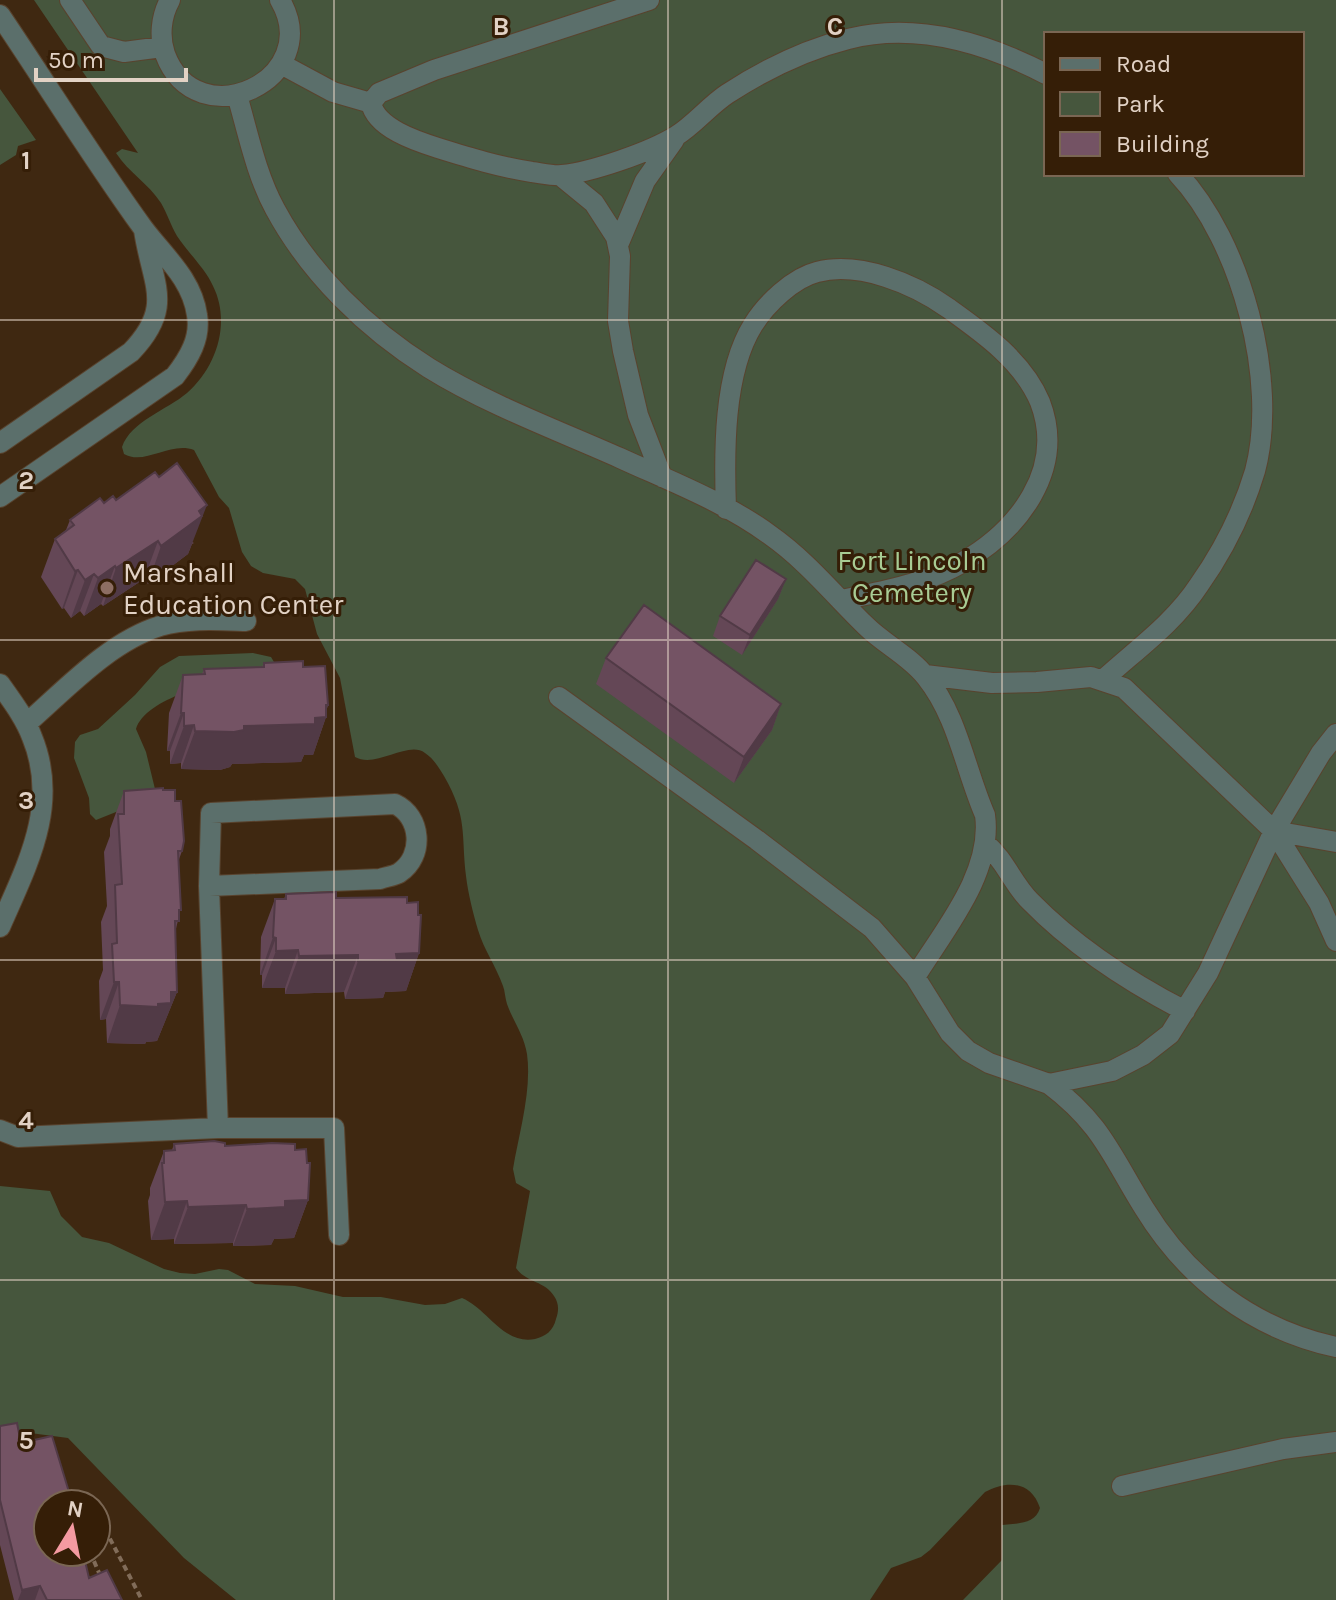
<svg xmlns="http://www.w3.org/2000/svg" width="1336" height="1600" font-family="Karla,sans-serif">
  <rect width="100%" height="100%" fill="#3f2811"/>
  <!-- green -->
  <path fill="#46563d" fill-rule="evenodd" d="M 34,0 L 1336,0 L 1336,1600 L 963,1600 L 1002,1560 L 1002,1525 C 1017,1523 1035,1525 1040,1508 C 1031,1481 1007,1480 985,1492 L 930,1550 L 921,1557 L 891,1568 L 870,1600 L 236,1600 L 184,1558 L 68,1438 L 0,1429 L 0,1186 L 50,1191 L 61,1216 L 82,1237 L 109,1243 L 164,1269 L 180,1273 L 195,1274 L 219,1269 L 228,1270 L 255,1284 L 295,1286 L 343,1297 L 381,1297 L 425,1305 L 445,1304 L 462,1298 C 488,1309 503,1345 535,1339 C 546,1336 553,1331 556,1319 C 559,1311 559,1303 554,1296 C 545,1281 525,1282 516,1268 L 530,1191 L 516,1183 L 513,1169 C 519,1133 532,1091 527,1054 C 524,1035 513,1021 507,1004 C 505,998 505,991 503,986 C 496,966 484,950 478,930 C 473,913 468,893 466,876 C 461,833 468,818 444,776 C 439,768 434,759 425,753 C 408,740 376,769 355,757 L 340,678 L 317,634 L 305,589 L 295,579 L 263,573 L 251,566 L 242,552 L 229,508 L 219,497 L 194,450 C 170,441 145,466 124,454 L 122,447 C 131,421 167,410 187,393 C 217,367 231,322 213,286 C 205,268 188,253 177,236 C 171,226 167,213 161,203 C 148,183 129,173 116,153 L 122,149 L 138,153 ZM 1046,34 L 1302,34 L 1302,174 L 1046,174 Z
    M 0,89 L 36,140 L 18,146 L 16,155 L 0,165 Z
    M 253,653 L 271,657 L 277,667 C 241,677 148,692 136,729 L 146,752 L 155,789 L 131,806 L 96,820 L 90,814 L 89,798 L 74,758 L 75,742 L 80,735 L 98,729 L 135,695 L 160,667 L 179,656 Z"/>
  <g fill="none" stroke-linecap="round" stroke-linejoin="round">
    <!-- minor casing -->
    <g stroke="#59432e" stroke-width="22">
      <path id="minor" d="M 70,0 L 101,46 L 124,52 L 162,47
        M 170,0 C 161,16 159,37 165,54 C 197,140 326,79 280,0
        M 649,0 L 434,70 L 379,93 L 371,103 C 376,128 416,141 438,148 C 470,158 499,167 532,172 C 541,173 552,176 562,175 C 592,172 650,152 676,136 C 694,125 709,106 727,94 C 764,70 804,50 848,39 C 915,22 986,43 1046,74
        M 0,15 C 48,86 93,159 143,228 C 164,256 192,279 197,315 C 201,338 189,358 175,376 L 0,497
        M 281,64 L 333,92 L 371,103
        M 237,95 C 248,133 256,174 275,209 C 310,274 367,329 429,368 C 487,404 557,430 620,458 C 670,481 725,502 770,535 C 807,561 834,595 866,626 C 884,644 911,657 926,677 C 958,717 965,769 985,815 C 993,873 944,930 915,977
        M 561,176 L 594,203 L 616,237 L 620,256 L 618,321 L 623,351 L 638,415 L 662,477
        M 618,245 L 645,181 L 674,140
        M 0,443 L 131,352 C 175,306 152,285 144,230
        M 726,509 C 724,454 723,373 753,325 C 766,304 793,278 817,272 C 860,261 914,284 948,308 C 983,333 1023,361 1040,402 C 1066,470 1018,530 963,562 C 926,584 883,591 842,600
        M 925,675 L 992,683 L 1037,682 L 1091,677 L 1124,688 L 1274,831 L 1336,842
        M 1104,679 C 1137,649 1174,623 1199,585 C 1223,551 1243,511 1255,471 C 1279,381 1241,241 1178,174
        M 0,684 C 12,701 25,718 32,737 C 60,805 27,865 0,927
        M 559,697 L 757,840 L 872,928 L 915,977 L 950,1033 L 968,1051 L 989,1063 L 1049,1084 L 1112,1071 L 1143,1055 L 1170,1034 L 1208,973 L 1274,831 L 1321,753 L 1336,734
        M 26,724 C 66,689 109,642 160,626 C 188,618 217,620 246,621
        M 1274,831 L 1319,903 L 1336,941
        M 985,843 C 1006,861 1012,883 1030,901 C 1075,947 1129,982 1185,1011
        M 1049,1084 C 1102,1124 1111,1155 1144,1208 C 1188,1280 1254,1329 1336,1347
        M 218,1128 L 334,1128 L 339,1235
        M 0,1130 L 18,1137 L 218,1128 L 209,886 L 211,813 L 395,804 C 421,816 425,856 399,873 C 394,876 385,877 380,879 L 209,886
        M 1122,1486 L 1283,1449 L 1336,1442"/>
    </g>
    <!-- path -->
    <path stroke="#816c59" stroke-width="4" stroke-dasharray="6 4" stroke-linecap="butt" d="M 96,1512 L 142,1600
      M 90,1552 L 100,1575"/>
    <!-- minor -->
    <use href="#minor" stroke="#5b6f6b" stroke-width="20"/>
  </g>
  <!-- wall -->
  <path fill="#644756" d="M 116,500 L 194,543 L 192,544 L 188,554 L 148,584 L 144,579 L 103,606 L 101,604 L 84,616 L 80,611 L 71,618 L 64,608 L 62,609 L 41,577 L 55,539 L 66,530 L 70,520 L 104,503 Z
    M 786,579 L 778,599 L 742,655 L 713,636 L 720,616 Z
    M 606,658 L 781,704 L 772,730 L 734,783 L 596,684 Z
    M 264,663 L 303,667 L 328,705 L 326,712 L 326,717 L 313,755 L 304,755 L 301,762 L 232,764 L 230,767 L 220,770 L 181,769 L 181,763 L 170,764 L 170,751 L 167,751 L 169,713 L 183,675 L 202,674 L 204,669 L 262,667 Z
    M 163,790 L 175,801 L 182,851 L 178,862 L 179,916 L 175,933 L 177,992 L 157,1041 L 146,1042 L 145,1044 L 107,1043 L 106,1019 L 100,1020 L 99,981 L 103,970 L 101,922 L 107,906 L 104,852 L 110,836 L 110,829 L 124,791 Z
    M 286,894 L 407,903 L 419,953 L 406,991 L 385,992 L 383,998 L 345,999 L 344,992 L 285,994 L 285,988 L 262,988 L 262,975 L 260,975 L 261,937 L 275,899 L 284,899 Z
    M 174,1144 L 295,1150 L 308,1200 L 294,1238 L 274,1239 L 271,1245 L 233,1246 L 233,1243 L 174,1244 L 174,1239 L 151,1240 L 148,1201 L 150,1195 L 150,1188 L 164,1151 L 172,1150 Z
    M 0,1426 L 21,1443 L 89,1578 L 122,1600 L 14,1600 L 0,1545 Z"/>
  <!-- shaded-wall -->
  <path fill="#513a46" d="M 207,505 L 188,554 L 148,584 L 161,546 Z
    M 158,541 L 144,579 L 103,606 L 116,568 Z
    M 115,566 L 101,604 L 84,616 L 98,578 Z
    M 78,570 L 64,608 L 62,609 L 75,571 Z
    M 94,574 L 80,611 L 71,618 L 85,580 Z
    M 786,579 L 778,599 L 742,655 L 750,635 Z
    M 781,704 L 772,730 L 734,783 L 744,757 Z
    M 326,705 L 328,705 L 324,717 L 326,717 L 313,755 L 304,755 L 301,762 L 232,764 L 230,767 L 220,770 L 181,769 L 195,731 L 315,718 Z
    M 181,713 L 184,713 L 170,751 L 167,751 Z
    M 194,725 L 181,763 L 170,764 L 184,726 Z
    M 273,937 L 276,938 L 262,975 L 260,975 Z
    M 298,950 L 285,988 L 262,988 L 276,951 Z
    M 419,953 L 406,991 L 385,992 L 383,998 L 345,999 L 358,961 L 396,954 Z
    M 358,955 L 344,992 L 285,994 L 299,956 Z
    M 114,982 L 119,982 L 106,1019 L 100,1020 Z
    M 171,992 L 177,992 L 157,1041 L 146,1042 L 145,1044 L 107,1043 L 120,1005 L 158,1004 Z
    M 308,1200 L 294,1238 L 274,1239 L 271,1245 L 233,1246 L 247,1209 L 285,1201 Z
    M 187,1201 L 174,1239 L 151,1240 L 165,1202 Z
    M 246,1205 L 233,1243 L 174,1244 L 188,1207 Z
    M 40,1586 L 35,1600 L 18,1600 L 22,1590 Z"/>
  <!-- building -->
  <path fill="#745364" stroke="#513a46" stroke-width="2" d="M 177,463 L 207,505 L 199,511 L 202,516 L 161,546 L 158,541 L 116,568 L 115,566 L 98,578 L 94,574 L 85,580 L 78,570 L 75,571 L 55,539 L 74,525 L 70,520 L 100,498 L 104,503 L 113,496 L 116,500 L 155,472 L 159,477 Z
    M 756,560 L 786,579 L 750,635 L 720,616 Z
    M 644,605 L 781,704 L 744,757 L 606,658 Z
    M 303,661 L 303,667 L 325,666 L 328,705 L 326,705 L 326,717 L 315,718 L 315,724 L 244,726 L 244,730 L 234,732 L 195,731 L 194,725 L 184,726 L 184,713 L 181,713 L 183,675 L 205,674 L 204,669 L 264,667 L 264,663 Z
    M 163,788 L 163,790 L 175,790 L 175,801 L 181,801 L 184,841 L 182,851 L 178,851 L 181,910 L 179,910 L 179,921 L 175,921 L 177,992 L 171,992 L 171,1003 L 158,1004 L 158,1007 L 120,1005 L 119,982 L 114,982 L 112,944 L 117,943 L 115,885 L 122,884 L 118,814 L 124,814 L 124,791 Z
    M 336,892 L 336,898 L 407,897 L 407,903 L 418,902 L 418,915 L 421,915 L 419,953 L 396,954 L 397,960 L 358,961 L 358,955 L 299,956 L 298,950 L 276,951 L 276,938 L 273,937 L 275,899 L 286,899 L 286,894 Z
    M 214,1141 L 225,1143 L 225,1146 L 272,1143 L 295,1144 L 295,1150 L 306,1149 L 307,1163 L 310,1163 L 308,1200 L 285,1201 L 285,1207 L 247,1209 L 246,1205 L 188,1207 L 187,1201 L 165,1202 L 162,1163 L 164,1163 L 164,1151 L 175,1150 L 174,1144 Z
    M 17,1423 L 21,1443 L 52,1436 L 72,1502 L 73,1504 L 48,1504 L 48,1552 L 83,1552 L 89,1578 L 107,1570 L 122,1600 L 47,1600 L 40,1586 L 22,1590 L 0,1500 L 0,1426 Z"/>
  <!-- grid -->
  <path fill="none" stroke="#e2d2c5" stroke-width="2" stroke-opacity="0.55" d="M 334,0 L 334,1600M 668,0 L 668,1600M 1002,0 L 1002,1600M 0,320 L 1336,320M 0,640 L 1336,640M 0,960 L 1336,960M 0,1280 L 1336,1280"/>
  <!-- markers -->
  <circle fill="#8d6e63" stroke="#351e07" stroke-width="3" cx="107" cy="588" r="8"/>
  <g text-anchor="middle" stroke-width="6" stroke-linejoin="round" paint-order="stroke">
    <!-- park labels -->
    <g font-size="28" fill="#a8cc94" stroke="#351e07">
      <text x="912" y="570">Fort Lincoln<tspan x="912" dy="32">Cemetery</tspan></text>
    </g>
    <!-- poi labels -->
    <g font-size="28" fill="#e2d2c5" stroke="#351e07" text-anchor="start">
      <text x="123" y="582">Marshall<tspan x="123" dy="32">Education Center</tspan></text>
    </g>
  </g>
  <g font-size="26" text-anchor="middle" font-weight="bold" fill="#e2d2c5" stroke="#351e07" stroke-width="6" stroke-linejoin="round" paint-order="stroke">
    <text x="501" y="35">B</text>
    <text x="835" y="35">C</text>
    <text x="26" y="169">1</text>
    <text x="26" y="489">2</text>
    <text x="26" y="809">3</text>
    <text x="26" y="1129">4</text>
    <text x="26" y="1449">5</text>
  </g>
  <!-- legend -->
  <rect x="1044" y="32" width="260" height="144" fill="#351e07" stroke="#7a6653" stroke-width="2"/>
  <rect x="1060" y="58" width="40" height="12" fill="#5b6f6b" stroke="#7a6653" stroke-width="2"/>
  <text x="1116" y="72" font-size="24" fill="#e2d2c5">Road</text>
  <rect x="1060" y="92" width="40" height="24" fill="#46563d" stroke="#7a6653" stroke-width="2"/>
  <text x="1116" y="112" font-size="24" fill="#e2d2c5">Park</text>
  <rect x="1060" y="132" width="40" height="24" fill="#745364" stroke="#7a6653" stroke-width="2"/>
  <text x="1116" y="152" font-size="24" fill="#e2d2c5">Building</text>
  <!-- north arrow -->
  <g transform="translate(72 1528) rotate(10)"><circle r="38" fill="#351e07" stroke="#7a6653" stroke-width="2"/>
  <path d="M0-6L14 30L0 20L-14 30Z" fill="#f49aa1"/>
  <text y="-12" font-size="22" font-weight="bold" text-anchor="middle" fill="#e2d2c5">N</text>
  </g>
  <!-- scale -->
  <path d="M36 68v12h150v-12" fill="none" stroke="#e2d2c5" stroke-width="4"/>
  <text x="48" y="68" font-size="24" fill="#e2d2c5" stroke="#351e07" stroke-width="6" paint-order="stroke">50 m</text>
</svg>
